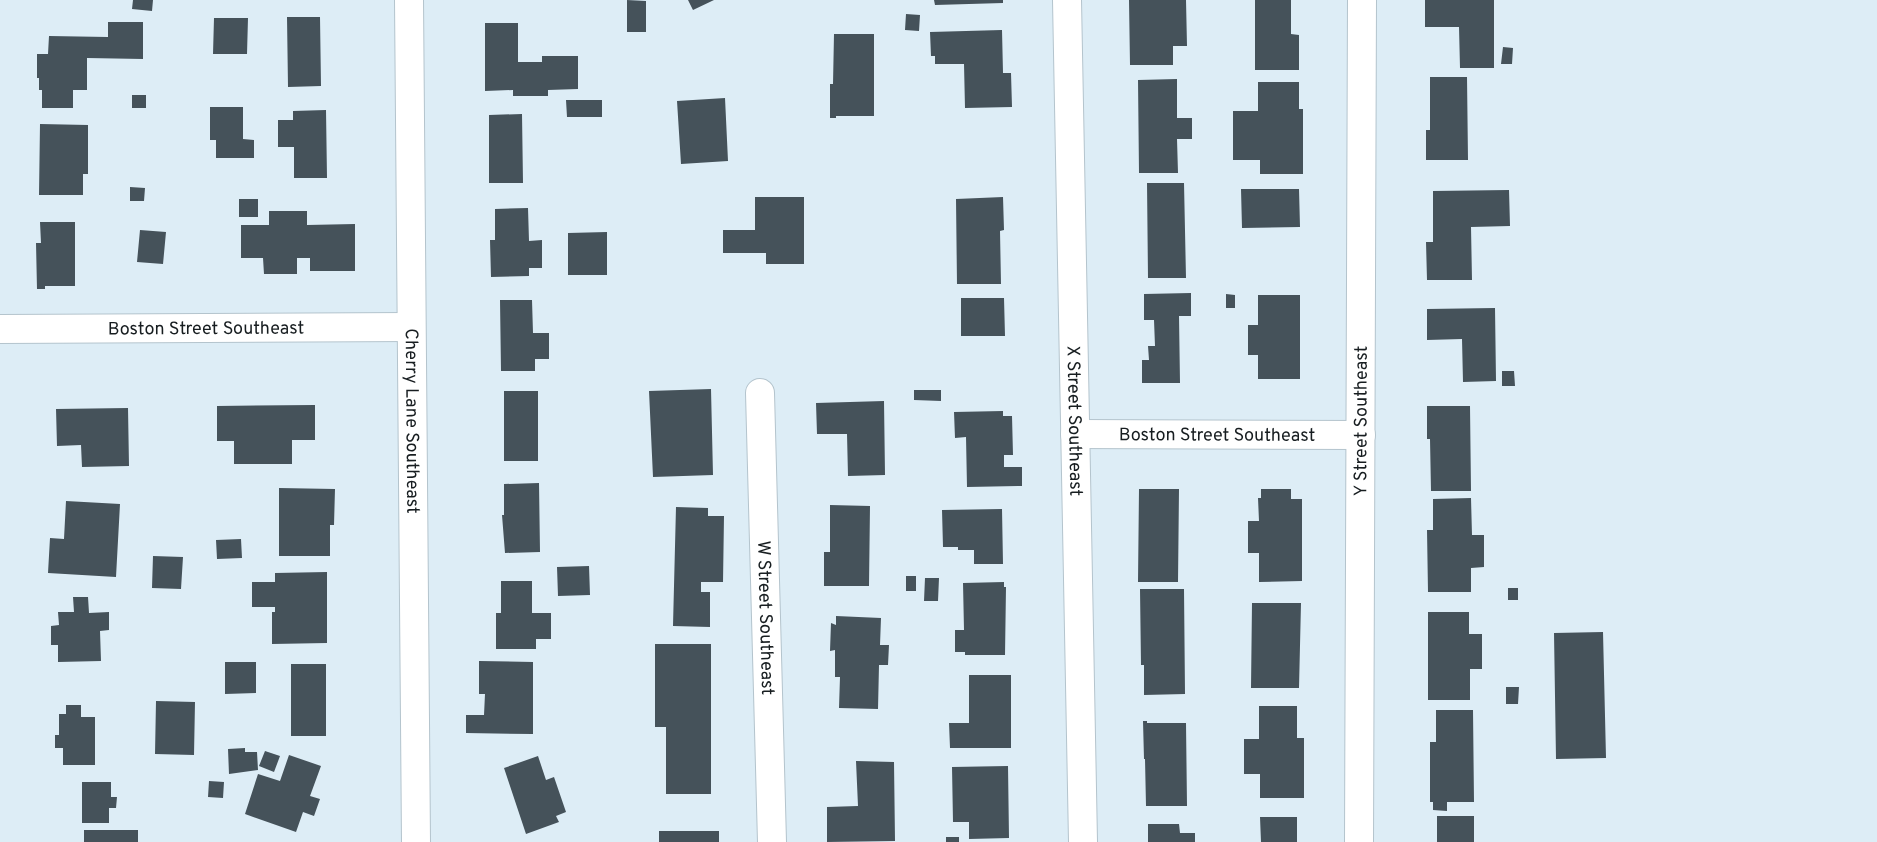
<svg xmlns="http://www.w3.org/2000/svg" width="1877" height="842" font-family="Overpass,sans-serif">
  <rect width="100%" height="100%" fill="#ddedf6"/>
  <!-- building -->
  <path fill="#45525a" d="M 133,0 L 153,0 L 152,11 L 132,9 Z
    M 627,0 L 646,1 L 646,32 L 627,32 Z
    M 688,0 L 714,0 L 693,10 Z
    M 934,0 L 1003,0 L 1003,3 L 935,5 Z
    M 1129,0 L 1186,0 L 1187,46 L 1173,46 L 1173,65 L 1130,65 Z
    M 1255,0 L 1291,0 L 1291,34 L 1299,35 L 1299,70 L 1255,70 Z
    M 1425,0 L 1494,0 L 1494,68 L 1460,68 L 1459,27 L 1425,27 Z
    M 906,14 L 920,15 L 919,31 L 905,30 Z
    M 287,17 L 320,17 L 321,86 L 288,87 Z
    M 214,18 L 248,18 L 247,54 L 213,54 Z
    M 108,22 L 143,22 L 143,59 L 87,58 L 87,90 L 73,90 L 73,108 L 42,108 L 42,90 L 39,90 L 39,78 L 37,78 L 37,54 L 48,54 L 49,36 L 108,37 Z
    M 485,23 L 518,23 L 518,62 L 542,62 L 542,56 L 578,56 L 578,89 L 548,90 L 548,96 L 513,96 L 513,90 L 485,91 Z
    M 1002,30 L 1003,73 L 1011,73 L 1012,107 L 965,108 L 964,64 L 935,64 L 935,56 L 931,56 L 930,32 Z
    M 834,34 L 874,34 L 874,116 L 836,116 L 836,118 L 830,118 L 830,84 L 833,84 Z
    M 1503,47 L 1513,48 L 1512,64 L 1501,64 Z
    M 1430,77 L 1467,77 L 1468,160 L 1426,160 L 1426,130 L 1430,130 Z
    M 1177,79 L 1177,118 L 1192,118 L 1192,139 L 1177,139 L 1178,173 L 1139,173 L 1138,80 Z
    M 1258,82 L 1299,82 L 1299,109 L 1303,109 L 1303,174 L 1260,174 L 1260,160 L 1233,160 L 1233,111 L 1258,111 Z
    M 132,95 L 146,95 L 146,108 L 132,108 Z
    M 725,98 L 728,161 L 681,164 L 677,101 Z
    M 566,100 L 602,100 L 602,117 L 567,117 Z
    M 210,107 L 243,107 L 243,139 L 254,140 L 254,158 L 216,158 L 216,140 L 210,140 Z
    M 326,110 L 327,178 L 294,178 L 294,147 L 278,147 L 278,120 L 293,120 L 293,111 Z
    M 522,114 L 523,183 L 489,183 L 489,115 Z
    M 40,124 L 88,125 L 88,174 L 83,174 L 83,195 L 39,195 Z
    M 1147,183 L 1184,183 L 1186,278 L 1148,278 Z
    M 130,187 L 145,188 L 144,201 L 130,201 Z
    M 1241,189 L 1299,189 L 1300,227 L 1242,228 Z
    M 1509,190 L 1510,226 L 1471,227 L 1472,280 L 1427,280 L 1426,242 L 1433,242 L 1433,191 Z
    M 755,197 L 804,197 L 804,264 L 766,264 L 766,253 L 723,253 L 723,230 L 755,230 Z
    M 1003,197 L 1004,230 L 1000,231 L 1001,284 L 957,284 L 956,199 Z
    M 239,199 L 258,199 L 258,217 L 239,217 Z
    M 528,208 L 529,241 L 542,240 L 542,268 L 529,268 L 529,276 L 491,277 L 490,240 L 495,240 L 495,209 Z
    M 269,211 L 307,211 L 307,225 L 355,224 L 355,271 L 310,271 L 310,258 L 297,258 L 297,274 L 264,274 L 263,258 L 241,258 L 241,225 L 269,225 Z
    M 40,222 L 75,222 L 75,286 L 45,286 L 45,289 L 37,289 L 36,243 L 41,243 Z
    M 140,230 L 166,232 L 163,264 L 137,262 Z
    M 607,232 L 607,275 L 568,275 L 568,233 Z
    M 1191,293 L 1191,316 L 1179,316 L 1180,383 L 1142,383 L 1142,360 L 1149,360 L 1148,346 L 1155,346 L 1154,320 L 1144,320 L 1144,294 Z
    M 1226,294 L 1235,295 L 1235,308 L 1226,308 Z
    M 1258,295 L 1300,295 L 1300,379 L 1258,379 L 1258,355 L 1248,355 L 1248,325 L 1258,325 Z
    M 961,298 L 1004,298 L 1005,336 L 961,336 Z
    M 500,300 L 532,300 L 533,333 L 549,333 L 549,359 L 535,359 L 535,371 L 501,371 Z
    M 1495,308 L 1496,381 L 1463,382 L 1462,339 L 1427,340 L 1427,309 Z
    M 1502,371 L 1514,371 L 1515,386 L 1502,386 Z
    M 711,389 L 713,475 L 653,477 L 649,391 Z
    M 914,390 L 941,390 L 941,401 L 914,400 Z
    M 504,391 L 538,391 L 538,461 L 504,461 Z
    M 884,401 L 885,475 L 848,476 L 847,434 L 817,434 L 816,403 Z
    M 315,405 L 315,440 L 292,440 L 292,464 L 234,464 L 234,441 L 217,441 L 217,406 Z
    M 1427,406 L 1470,406 L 1471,491 L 1431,491 L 1430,439 L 1427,439 Z
    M 128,408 L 129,466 L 82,467 L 81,445 L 57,446 L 56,409 Z
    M 1003,411 L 1003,416 L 1012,416 L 1013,455 L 1004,455 L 1004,467 L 1022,467 L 1022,486 L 967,487 L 966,437 L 955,438 L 954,412 Z
    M 539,483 L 540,552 L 505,553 L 502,515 L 504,515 L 504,484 Z
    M 279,488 L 335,489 L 334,525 L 330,525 L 330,556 L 279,556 Z
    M 1139,489 L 1179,489 L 1178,582 L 1138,582 Z
    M 1261,489 L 1291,489 L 1291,499 L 1302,499 L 1302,581 L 1259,582 L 1259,553 L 1248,553 L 1248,521 L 1259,521 L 1258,498 L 1261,498 Z
    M 1471,498 L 1472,535 L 1484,535 L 1484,567 L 1471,568 L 1471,592 L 1428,592 L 1427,530 L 1433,530 L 1433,499 Z
    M 66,501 L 120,504 L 116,577 L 48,573 L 50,538 L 64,539 Z
    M 830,505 L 870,506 L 869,586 L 824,586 L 824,552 L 830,552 Z
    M 676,507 L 708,508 L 708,516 L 724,516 L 723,582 L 701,582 L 701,592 L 710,592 L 710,627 L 673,626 Z
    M 1002,509 L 1003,564 L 974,564 L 974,550 L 958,550 L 958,547 L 943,547 L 942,510 Z
    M 241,539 L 242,558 L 217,559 L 216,540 Z
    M 153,556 L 183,557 L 181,589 L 152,588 Z
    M 589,566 L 590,595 L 558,596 L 557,567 Z
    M 327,572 L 327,643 L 272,644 L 272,612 L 275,612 L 275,607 L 252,607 L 252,582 L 275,582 L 275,573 Z
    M 906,576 L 916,576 L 916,591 L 906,591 Z
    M 925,578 L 939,578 L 938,601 L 924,601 Z
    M 501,581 L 532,581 L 532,613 L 551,613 L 551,639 L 536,639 L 536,649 L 496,649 L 496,613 L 501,613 Z
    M 1004,582 L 1004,587 L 1006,587 L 1005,655 L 965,655 L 965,652 L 955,652 L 955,630 L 964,630 L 963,583 Z
    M 1508,588 L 1518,588 L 1518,600 L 1508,600 Z
    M 1140,589 L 1184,589 L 1185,694 L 1144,695 L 1144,665 L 1141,665 Z
    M 73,597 L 88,597 L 89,613 L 109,612 L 109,630 L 100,631 L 101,661 L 58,662 L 58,645 L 51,645 L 51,626 L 59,625 L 58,612 L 74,612 Z
    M 1252,603 L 1301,603 L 1299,688 L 1251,688 Z
    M 1428,612 L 1469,612 L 1469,634 L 1482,634 L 1482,669 L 1470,669 L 1470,700 L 1428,700 Z
    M 836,616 L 881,618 L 880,645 L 889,645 L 888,665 L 879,665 L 878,709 L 839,708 L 840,677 L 835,677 L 835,650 L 830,651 L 831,623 L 836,625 Z
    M 1603,632 L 1606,758 L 1556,759 L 1554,633 Z
    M 655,644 L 711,644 L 711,794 L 666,794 L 666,727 L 655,727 Z
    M 479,661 L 533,662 L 533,734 L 466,733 L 466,715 L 484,715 L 485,694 L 479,694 Z
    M 225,662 L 256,662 L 256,693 L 225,694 Z
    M 291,664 L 326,664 L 326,736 L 291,736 Z
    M 969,675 L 1011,675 L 1011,748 L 950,748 L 949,723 L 969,723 Z
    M 1506,687 L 1519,687 L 1518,704 L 1506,704 Z
    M 156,701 L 195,702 L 194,755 L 155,754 Z
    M 66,705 L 81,705 L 81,717 L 95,717 L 95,765 L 63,765 L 63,748 L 55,748 L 55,735 L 59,735 L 59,714 L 66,714 Z
    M 1259,706 L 1297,706 L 1297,738 L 1304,738 L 1304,798 L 1260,798 L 1260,774 L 1244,774 L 1244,739 L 1259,739 Z
    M 1436,710 L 1473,710 L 1474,802 L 1447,802 L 1447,811 L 1433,810 L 1433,802 L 1430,802 L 1430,742 L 1436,742 Z
    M 1143,721 L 1147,721 L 1147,723 L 1186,723 L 1187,806 L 1146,806 L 1145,759 L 1144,759 Z
    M 245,748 L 245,752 L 257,752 L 258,770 L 229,774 L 228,749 Z
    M 265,751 L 280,756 L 274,772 L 259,766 Z
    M 289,755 L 321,766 L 310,796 L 320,799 L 314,816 L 303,812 L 296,832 L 245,814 L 258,774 L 280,781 Z
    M 538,756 L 546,780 L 554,777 L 566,812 L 556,816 L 559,822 L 526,834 L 504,768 Z
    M 856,761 L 894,762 L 895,841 L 827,842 L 827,807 L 858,806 Z
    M 1008,766 L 1009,838 L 969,839 L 969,822 L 953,822 L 952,767 Z
    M 209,781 L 224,782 L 223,798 L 208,797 Z
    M 82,782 L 111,782 L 111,797 L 117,797 L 116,808 L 109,808 L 109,823 L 82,823 Z
    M 1437,816 L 1474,816 L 1474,842 L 1437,842 Z
    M 1260,817 L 1297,817 L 1297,842 L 1261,842 Z
    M 1148,824 L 1179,824 L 1180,833 L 1195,833 L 1195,842 L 1148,842 Z
    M 84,830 L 138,830 L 138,842 L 84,842 Z
    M 659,831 L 719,831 L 719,842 L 659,842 Z
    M 946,837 L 959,837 L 959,842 L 946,842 Z"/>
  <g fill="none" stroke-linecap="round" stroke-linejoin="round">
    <!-- minor casing -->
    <g stroke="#b4c4cd" stroke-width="30">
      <g id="minor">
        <path id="s1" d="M 409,0 L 416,842"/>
        <path id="s2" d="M 1067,0 L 1083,842"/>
        <path id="s3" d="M 0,329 L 411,327"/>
        <path id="s4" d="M 760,393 L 772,842"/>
        <path id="s5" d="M 1075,434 L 1361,435"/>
        <path id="s6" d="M 1359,842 L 1362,0"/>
      </g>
    </g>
    <!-- minor -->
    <use href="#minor" stroke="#fff" stroke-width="28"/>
  </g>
  <g text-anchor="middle" stroke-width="5" stroke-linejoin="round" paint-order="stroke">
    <!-- street labels -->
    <g font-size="18" fill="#171d20" stroke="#fff">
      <text dy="6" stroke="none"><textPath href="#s3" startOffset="206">Boston Street Southeast</textPath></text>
      <text dy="6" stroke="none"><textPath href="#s1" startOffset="421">Cherry Lane Southeast</textPath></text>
      <text dy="6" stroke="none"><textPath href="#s2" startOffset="421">X Street Southeast</textPath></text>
      <text dy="6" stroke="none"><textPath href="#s6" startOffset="421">Y Street Southeast</textPath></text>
      <text dy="6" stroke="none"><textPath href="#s5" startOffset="142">Boston Street Southeast</textPath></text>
      <text dy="6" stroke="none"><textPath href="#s4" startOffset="225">W Street Southeast</textPath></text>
    </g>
  </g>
</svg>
